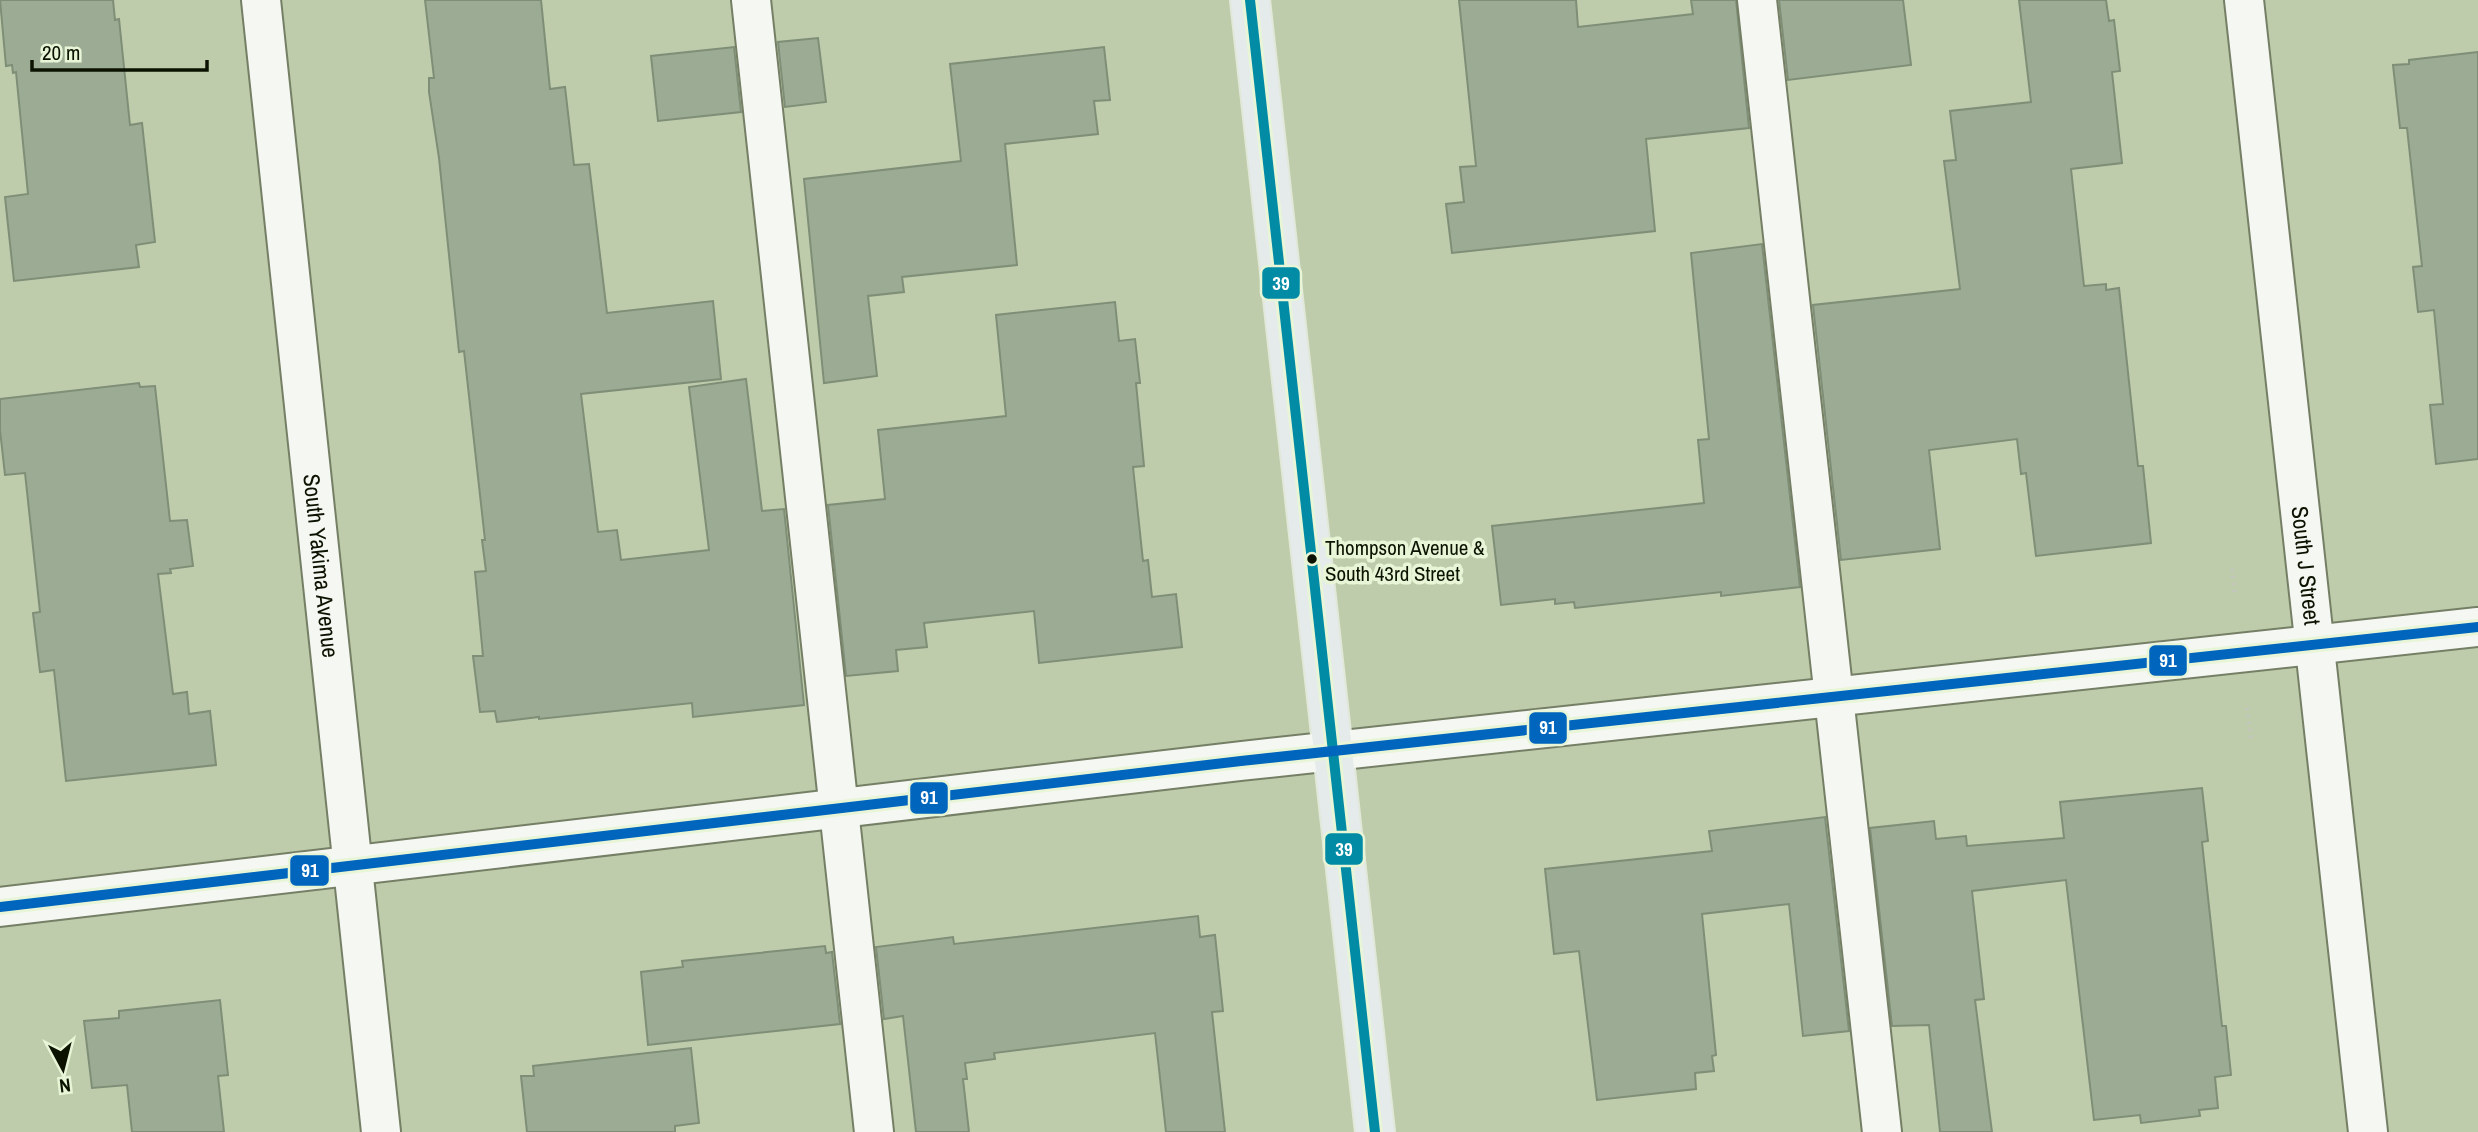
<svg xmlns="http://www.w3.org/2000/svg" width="2478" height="1132" font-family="'Archivo Narrow',sans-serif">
  <rect width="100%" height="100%" fill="#beccab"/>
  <!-- building -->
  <path fill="#9cac94" stroke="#7f8e77" stroke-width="2" d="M 0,0 L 113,0 L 115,20 L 119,19 L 130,125 L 142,123 L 155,242 L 136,245 L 139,267 L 14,281 L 5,197 L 28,194 L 16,72 L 13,73 L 12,65 L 6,66 Z
    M 425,0 L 541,0 L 550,89 L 565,87 L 574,165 L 589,164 L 607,313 L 713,301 L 721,379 L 581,394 L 598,532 L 617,530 L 621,560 L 709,550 L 689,387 L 746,379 L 762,511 L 784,509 L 804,705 L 693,717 L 692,703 L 539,719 L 539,717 L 497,722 L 495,711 L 480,712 L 473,656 L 483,656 L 475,572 L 486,571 L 482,540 L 485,540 L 464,351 L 459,352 L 439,158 L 429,92 L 429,78 L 434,78 Z
    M 1459,0 L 1576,0 L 1578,27 L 1693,14 L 1691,0 L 1736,0 L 1749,128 L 1646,139 L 1655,231 L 1452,253 L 1446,204 L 1464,202 L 1460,167 L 1476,166 Z
    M 1779,0 L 1903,0 L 1911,65 L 1788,80 Z
    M 2019,0 L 2106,0 L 2109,21 L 2114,20 L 2120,71 L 2112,72 L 2122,163 L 2071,169 L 2084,286 L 2106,284 L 2106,290 L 2119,288 L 2138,466 L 2143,466 L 2151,543 L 2036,556 L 2026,473 L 2021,474 L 2017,439 L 1929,450 L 1940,549 L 1841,560 L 1813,305 L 1960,289 L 1944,161 L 1956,160 L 1950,111 L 2031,102 Z
    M 818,38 L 826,102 L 785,107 L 778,42 Z
    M 734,47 L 741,112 L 658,121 L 651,56 Z
    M 1104,47 L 1110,100 L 1094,101 L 1098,134 L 1005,144 L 1017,265 L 902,277 L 904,292 L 868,296 L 877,376 L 824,383 L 804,179 L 961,161 L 950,64 Z
    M 2478,52 L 2478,459 L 2436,464 L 2430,405 L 2443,404 L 2434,310 L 2418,312 L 2413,267 L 2422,266 L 2407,128 L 2400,128 L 2393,65 L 2409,64 L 2409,60 Z
    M 1762,244 L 1800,587 L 1721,596 L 1721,592 L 1575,608 L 1574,602 L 1555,604 L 1555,599 L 1501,605 L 1492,526 L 1704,503 L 1698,440 L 1709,439 L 1691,253 Z
    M 1115,302 L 1119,341 L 1135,339 L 1140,383 L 1136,383 L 1144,466 L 1133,467 L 1143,561 L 1148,560 L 1152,597 L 1176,594 L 1182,647 L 1039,663 L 1034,611 L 924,623 L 927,647 L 896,650 L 898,671 L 846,676 L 828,505 L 885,499 L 878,430 L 1006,416 L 996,315 Z
    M 139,383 L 140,387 L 155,386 L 170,521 L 187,520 L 193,566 L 170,569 L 171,573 L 158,574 L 173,694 L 187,692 L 189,714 L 210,711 L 216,765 L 66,781 L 54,670 L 40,672 L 33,613 L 40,612 L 25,473 L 5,475 L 0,430 L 0,399 Z
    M 2202,788 L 2208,841 L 2202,842 L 2222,1026 L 2226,1026 L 2231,1075 L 2215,1077 L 2218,1108 L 2199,1110 L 2200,1116 L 2141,1123 L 2140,1115 L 2094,1120 L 2066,880 L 1972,891 L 1984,999 L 1975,1000 L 1992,1132 L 1940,1132 L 1929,1025 L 1892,1026 L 1870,828 L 1934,821 L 1936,839 L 1966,836 L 1967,846 L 2064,838 L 2060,802 Z
    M 1825,817 L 1849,1031 L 1803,1036 L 1789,904 L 1702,914 L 1716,1055 L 1712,1056 L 1714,1071 L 1695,1073 L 1696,1089 L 1597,1100 L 1579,951 L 1554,954 L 1545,869 L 1712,851 L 1709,831 Z
    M 1198,916 L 1200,937 L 1215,935 L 1223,1011 L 1212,1012 L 1225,1132 L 1166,1132 L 1155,1033 L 994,1053 L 995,1059 L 965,1063 L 967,1079 L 963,1079 L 969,1132 L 916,1132 L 903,1016 L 884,1019 L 876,947 L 953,937 L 954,944 Z
    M 825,946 L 826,953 L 832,952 L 840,1024 L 648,1045 L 641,972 L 683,967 L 682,961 Z
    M 220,1000 L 228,1075 L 218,1076 L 224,1132 L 132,1132 L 127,1085 L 92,1088 L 84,1021 L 119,1018 L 119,1011 Z
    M 691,1048 L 699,1123 L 675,1126 L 675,1132 L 527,1132 L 521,1076 L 534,1076 L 533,1066 Z"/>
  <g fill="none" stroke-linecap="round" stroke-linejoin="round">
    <!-- minor casing -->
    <g stroke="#757f65" stroke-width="42">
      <g id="minor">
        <path id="s1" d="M 261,0 L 381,1132"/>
        <path d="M 751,0 L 874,1132"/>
        <path d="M 1757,0 L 1882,1132"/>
        <path id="s2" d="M 2244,0 L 2368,1132"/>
        <path d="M 0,907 L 1241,761 L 2478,627"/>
      </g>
    </g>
    <!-- major casing -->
    <g stroke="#e2e8d9" stroke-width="42">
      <path id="major" d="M 1250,0 L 1375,1132"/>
    </g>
    <!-- path -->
    <path stroke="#c2c6bd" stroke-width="4.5" stroke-dasharray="2 5" stroke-linecap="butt" d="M 2232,569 L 2235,597
      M 2247,708 L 2251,739"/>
    <!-- minor -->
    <use href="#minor" stroke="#f5f7f2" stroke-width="38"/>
    <!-- major -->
    <use href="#major" stroke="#e4ebea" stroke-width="38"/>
    <!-- bus-1 casing -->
    <g stroke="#e8f5d7" stroke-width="16">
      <path id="bus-1" d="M 1250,0 L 1375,1132"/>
    </g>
    <!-- bus-2 casing -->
    <g stroke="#e8f5d7" stroke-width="16">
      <path id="bus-2" d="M 0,907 L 1241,761 L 2478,627"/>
    </g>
    <!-- bus-1 -->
    <use href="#bus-1" stroke="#028ba5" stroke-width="10"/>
    <!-- bus-2 -->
    <use href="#bus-2" stroke="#0065bd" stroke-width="10"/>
  </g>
  <!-- markers -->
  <circle fill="#0b1300" stroke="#e8f5d7" stroke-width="2.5" cx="1312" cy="559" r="6"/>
  <g text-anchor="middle" stroke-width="7" stroke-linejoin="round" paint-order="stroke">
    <!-- bus labels -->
    <g font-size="21" fill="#0b1300" stroke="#e8f5d7" text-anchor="start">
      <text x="1325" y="555">Thompson Avenue &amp;<tspan x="1325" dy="26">South 43rd Street</tspan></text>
    </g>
    <!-- street labels -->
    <g font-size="23" fill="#0b1300" stroke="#e8f5d7">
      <text dy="8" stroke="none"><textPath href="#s1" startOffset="569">South Yakima Avenue</textPath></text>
      <text dy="8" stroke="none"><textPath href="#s2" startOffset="569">South J Street</textPath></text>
    </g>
  </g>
  <g stroke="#e8f5d7" stroke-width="2.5">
    <rect x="1261" y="266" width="40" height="34" rx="7" fill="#028ba5"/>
    <rect x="2148" y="644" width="40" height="33" rx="7" fill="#0065bd"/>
    <rect x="1528" y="711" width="40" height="34" rx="7" fill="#0065bd"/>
    <rect x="909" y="781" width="40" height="34" rx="7" fill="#0065bd"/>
    <rect x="1324" y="832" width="40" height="34" rx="7" fill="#028ba5"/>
    <rect x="289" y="854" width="41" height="33" rx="7" fill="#0065bd"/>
  </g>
  <g font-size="19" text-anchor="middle" font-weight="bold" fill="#fff">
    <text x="1281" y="290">39</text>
    <text x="2168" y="667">91</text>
    <text x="1548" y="734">91</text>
    <text x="929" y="804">91</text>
    <text x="1344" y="856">39</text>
    <text x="310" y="877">91</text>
  </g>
  <!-- north arrow -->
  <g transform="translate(63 1069) rotate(173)" stroke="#e8f5d7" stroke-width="5" paint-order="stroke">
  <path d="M0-5L12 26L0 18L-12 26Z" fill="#0b1300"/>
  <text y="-10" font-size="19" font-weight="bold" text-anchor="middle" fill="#0b1300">N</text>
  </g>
  <!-- scale -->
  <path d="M32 60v10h175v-10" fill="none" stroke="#0b1300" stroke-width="3.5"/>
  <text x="42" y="60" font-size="21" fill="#0b1300" stroke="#e8f5d7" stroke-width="5" paint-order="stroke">20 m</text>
</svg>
